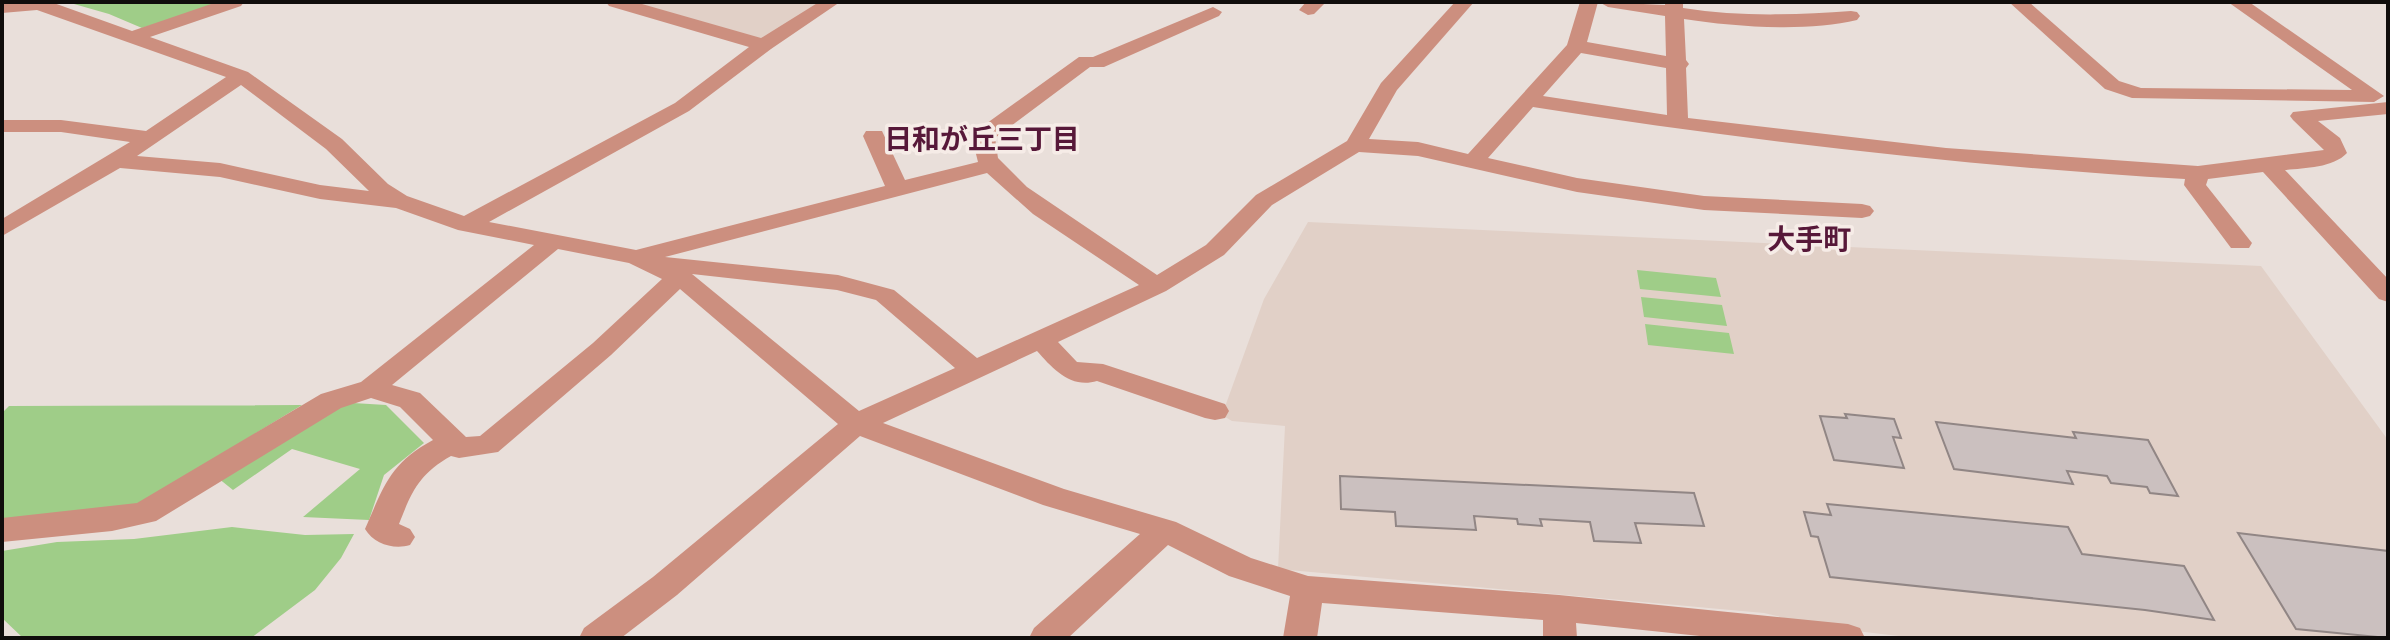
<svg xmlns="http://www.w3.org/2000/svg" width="2390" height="640" font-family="Cabin,'Noto Sans JP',sans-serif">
  <rect width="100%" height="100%" fill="#e9dfda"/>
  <!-- built -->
  <path fill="#e1d0c7" d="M 628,2 L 824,2 L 758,40 Z
    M 1308,222 L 2261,266 L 2388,440 L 2388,638 L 1916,638 L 1822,627 L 1764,613 L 1278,569 L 1285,426 L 1232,421 L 1222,415 L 1264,299 Z"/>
  <!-- green -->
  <path fill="#9fcd88" d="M 67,2 L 226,2 L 142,28 L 109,14 Z
    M 1637,270 L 1716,278 L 1721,297 L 1640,289 Z
    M 1641,297 L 1722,305 L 1727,326 L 1644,317 Z
    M 1645,324 L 1729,333 L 1734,354 L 1648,345 Z
    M 353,403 L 386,405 L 424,443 L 384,475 L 369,520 L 303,517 L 360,469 L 292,449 L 233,490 L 218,478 L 326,412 Z
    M 302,405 L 145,501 L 128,507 L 2,520 L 2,413 L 9,406 Z
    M 232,527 L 305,535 L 354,534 L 341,558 L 315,590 L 251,638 L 23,638 L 2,618 L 2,551 L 57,542 L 134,539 Z"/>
  <!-- building -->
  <path fill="#cbc0bf" stroke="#918685" stroke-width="2" d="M 1845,414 L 1894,419 L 1901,438 L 1893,437 L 1904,468 L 1834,460 L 1820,416 L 1847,418 Z
    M 1936,422 L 2076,438 L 2073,432 L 2148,440 L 2178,496 L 2150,493 L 2147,487 L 2111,483 L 2107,476 L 2067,471 L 2073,484 L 1954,469 Z
    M 1340,476 L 1694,493 L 1704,526 L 1635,523 L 1641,543 L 1594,541 L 1590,522 L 1540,519 L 1542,526 L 1518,524 L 1517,519 L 1474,516 L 1476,530 L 1396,526 L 1395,512 L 1341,509 Z
    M 1827,504 L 2068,527 L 2082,554 L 2184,566 L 2214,620 L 2145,610 L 1830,577 L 1818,537 L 1811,536 L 1804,512 L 1831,515 Z
    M 2238,533 L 2388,551 L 2388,638 L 2296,629 Z"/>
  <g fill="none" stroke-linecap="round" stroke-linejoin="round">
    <!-- minor -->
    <path fill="#cc8f7f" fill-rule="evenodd" d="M 51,2 L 132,31 L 217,2 L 244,2 L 241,6 L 150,37 L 248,72 L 342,139 L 388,184 L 407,196 L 464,216 L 675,103 L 749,47 L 609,6 L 606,2 L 635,2 L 761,38 L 819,2 L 840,2 L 771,49 L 689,111 L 489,222 L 636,250 L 885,186 L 863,136 L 866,131 L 882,131 L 905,180 L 978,162 L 974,146 L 976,131 L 1079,57 L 1093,57 L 1213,7 L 1222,12 L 1219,16 L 1104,67 L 1090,67 L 995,138 L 998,158 L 1027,187 L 1157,275 L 1206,245 L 1256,195 L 1347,141 L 1381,83 L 1455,2 L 1474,2 L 1397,90 L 1369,139 L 1418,142 L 1468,154 L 1567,45 L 1580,2 L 1598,2 L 1587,42 L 1666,56 L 1665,16 L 1608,7 L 1599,2 L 1665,5 L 1665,2 L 1683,2 L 1683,8 C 1739,17 1795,15 1851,11 L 1857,12 L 1860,16 L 1857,20 C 1808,32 1734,27 1684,19 L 1686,60 L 1689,64 L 1686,68 L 1688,118 L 1946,148 L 2198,166 L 2324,150 L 2293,120 L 2290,116 L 2293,112 L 2388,102 L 2388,114 L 2318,121 L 2340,138 L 2347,153 C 2333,168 2304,168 2285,170 L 2388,279 L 2388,302 L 2379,299 L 2263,172 L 2208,179 L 2206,185 L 2252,243 L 2249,248 L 2231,248 L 2184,185 L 2185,179 C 1966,166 1749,141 1533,107 L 1488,158 L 1577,178 L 1704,196 L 1862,204 L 1870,206 L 1874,211 L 1870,216 L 1862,218 L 1704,210 L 1577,192 L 1418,156 L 1359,152 L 1272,205 L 1224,255 L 1166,291 L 1058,342 L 1077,362 L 1103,364 L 1225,404 L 1229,411 L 1225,418 L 1215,420 L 1205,418 L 1097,381 C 1071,389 1053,369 1037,351 L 883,423 L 1064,489 L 1176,522 L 1251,558 L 1308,576 L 1559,595 L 1848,624 L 1860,628 L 1865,638 L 1719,638 L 1576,623 L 1577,638 L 1543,638 L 1543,620 L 1322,603 L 1317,638 L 1283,638 L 1290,596 L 1229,576 L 1168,545 L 1068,638 L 1029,638 L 1034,628 L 1140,534 L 1043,505 L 860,436 L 677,595 L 621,638 L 579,638 L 584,628 L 653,577 L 838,424 L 680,289 L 611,355 L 498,452 L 459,458 L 451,456 C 419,474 412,491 399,524 L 410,529 L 415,537 L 410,545 C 394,550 374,544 365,529 C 384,486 390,463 433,440 L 400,407 L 371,398 L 341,408 L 156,521 L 112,531 L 2,542 L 2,518 L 137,503 L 321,394 L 361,382 L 534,245 L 458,230 L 396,208 L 320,199 L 220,177 L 120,168 L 2,236 L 2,219 L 130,142 L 61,132 L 2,132 L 2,120 L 61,120 L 146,131 L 226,77 L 37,10 L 2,13 L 2,3 ZM 1581,53 L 1666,68 L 1667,115 L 1543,96 ZM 241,85 L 326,149 L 369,191 L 320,185 L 220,163 L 137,156 ZM 987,173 L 1033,214 L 1139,285 L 977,358 L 894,290 L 838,275 L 665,257 ZM 558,249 L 629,263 L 662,279 L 593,343 L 480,436 L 466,437 L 420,393 L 392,385 ZM 692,274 L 837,290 L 876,300 L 955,368 L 859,411 Z
      M 1306,2 L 1326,2 L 1314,14 L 1308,15 L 1299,10 Z
      M 2009,2 L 2029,2 L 2119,81 L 2141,88 L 2352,90 L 2228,2 L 2249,2 L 2384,96 L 2374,102 L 2132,98 L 2105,89 Z"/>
  </g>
  <g text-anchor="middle" stroke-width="7" stroke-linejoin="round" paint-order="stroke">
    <!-- neighbourhood labels -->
    <g font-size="28" font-weight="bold" fill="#571839" stroke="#f6ece7">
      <text x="982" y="149">日和が丘三丁目</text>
      <text x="1809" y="249">大手町</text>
    </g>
  </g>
  <!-- border -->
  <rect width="2390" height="640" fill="none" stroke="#100d0c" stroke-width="8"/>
</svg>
